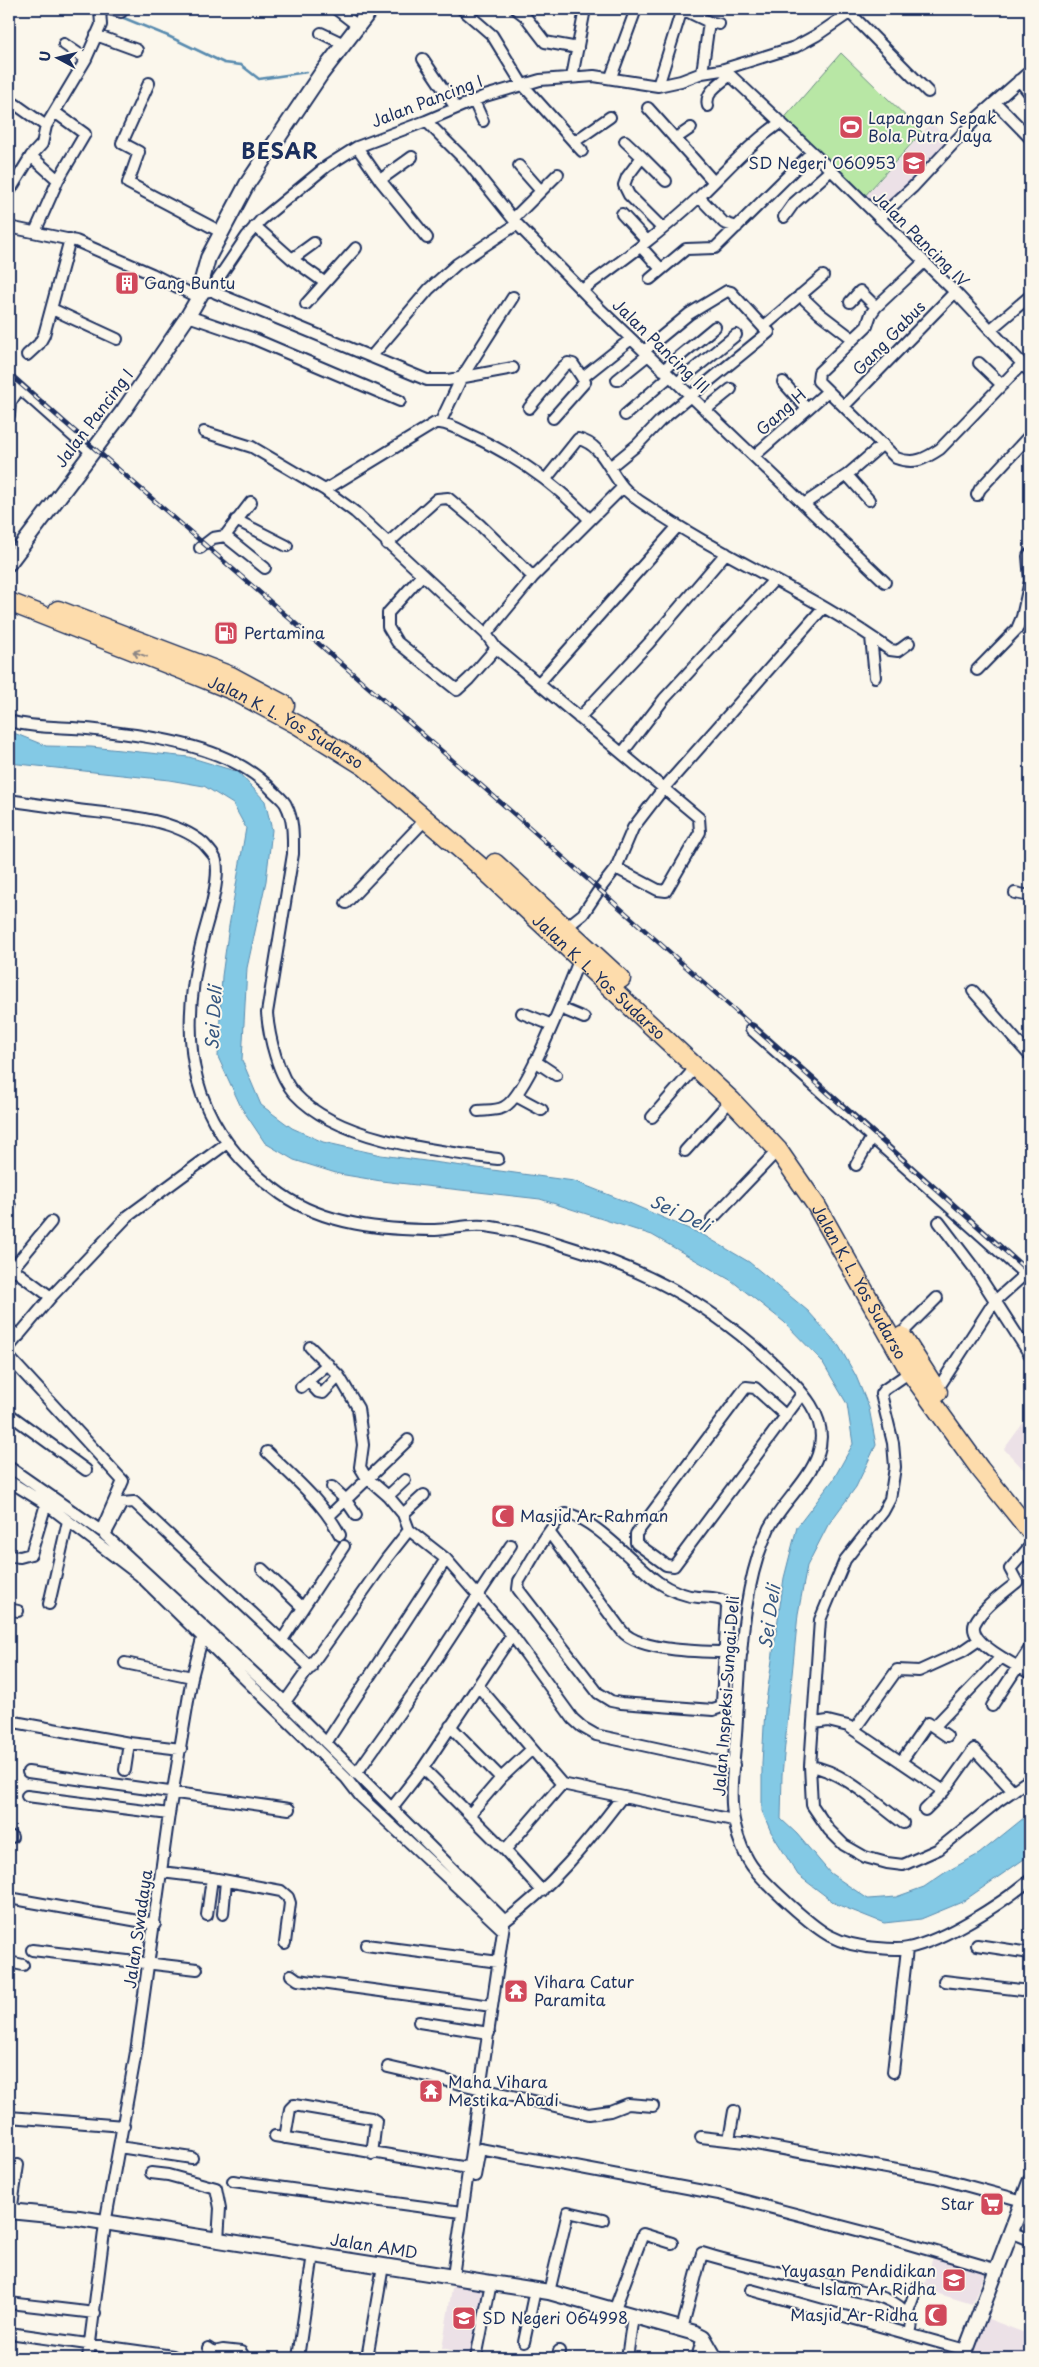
<svg xmlns="http://www.w3.org/2000/svg" width="1039" height="2367" font-family="'Playpen Sans',sans-serif">
  <rect width="100%" height="100%" fill="#fbf7ec"/>
  <filter id="ink" filterUnits="userSpaceOnUse"><feTurbulence type="fractalNoise" baseFrequency=".02" numOctaves="2"/><feDisplacementMap in="SourceGraphic" scale="10" xChannelSelector="R" yChannelSelector="G"/><feConvolveMatrix kernelMatrix="1 2 1 2 8 2 1 2 1" color-interpolation-filters="sRGB"/></filter>
  <g filter="url(#ink)">
    <!-- built -->
    <path fill="#ece1e7" d="M 931,123 L 953,142 L 879,213 L 864,198 Z
      M 1030,1414 L 1030,1476 L 1004,1449 Z
      M 934,2254 L 986,2270 L 972,2304 L 923,2289 Z
      M 453,2282 L 486,2287 L 472,2355 L 442,2348 Z
      M 986,2318 L 1030,2335 L 1030,2358 L 971,2358 Z"/>
    <!-- green -->
    <path fill="#b8e7a5" stroke="#6a8b82" d="M 841,53 L 922,132 L 863,198 L 781,122 Z"/>
    <!-- water -->
    <path fill="#83c9e5" stroke="#598baf" d="M 9,731 L 46,746 L 91,747 L 189,757 L 238,772 L 265,801 L 272,830 L 266,881 L 247,968 L 242,1060 L 261,1105 L 292,1128 L 323,1142 L 381,1155 L 574,1181 L 627,1202 L 705,1236 L 749,1262 L 808,1311 L 839,1346 L 856,1376 L 869,1408 L 876,1445 L 856,1487 L 828,1525 L 807,1566 L 798,1614 L 782,1775 L 781,1819 L 797,1834 L 830,1873 L 868,1899 L 896,1897 L 924,1887 L 946,1872 L 979,1854 L 1030,1813 L 1030,1855 L 962,1902 L 921,1919 L 884,1923 L 836,1904 L 798,1875 L 771,1832 L 762,1811 L 762,1764 L 765,1708 L 784,1578 L 797,1527 L 833,1480 L 853,1444 L 847,1404 L 822,1361 L 784,1322 L 732,1281 L 652,1235 L 540,1199 L 381,1181 L 339,1174 L 294,1160 L 265,1143 L 241,1107 L 218,1057 L 222,976 L 229,926 L 246,828 L 233,804 L 204,786 L 169,780 L 9,763 Z"/>
    <g fill="none" stroke-linecap="round" stroke-linejoin="round">
      <!-- stream -->
      <path stroke="#598baf" stroke-width="2.5" d="M 119,16 L 168,36 L 224,63 L 241,65 L 259,79 L 307,72"/>
      <!-- street casing -->
      <g stroke="#1b2f5e" stroke-width="14">
        <path id="street" d="M 109,9 L 121,12 L 124,9
          M 336,9 L 358,26
          M 462,9 L 492,35 L 522,84 L 582,151
          M 516,9 L 525,16 L 545,42 L 578,48
          M 682,9 L 709,22 L 719,24
          M 850,13 L 928,92
          M 321,33 L 344,44
          M 96,35 L 137,50
          M 64,44 L 86,59
          M 423,59 L 456,108
          M 721,70 L 730,75 L 831,170 L 955,292 L 1030,372
          M 702,73 L 709,22
          M 572,77 L 585,9
          M 611,77 L 636,9
          M 1019,80 L 1030,94
          M 149,83 L 122,143 L 139,152 L 128,183 L 221,232
          M 658,86 L 682,9
          M 474,101 L 483,121
          M 995,102 L 1030,138
          M 15,104 L 46,126
          M 708,106 C 704,92 721,83 730,75
          M 648,108 L 713,181
          M 426,121 L 469,164 L 517,224 L 599,308 L 885,582
          M 675,139 L 691,128
          M 625,141 L 642,157
          M 574,142 L 610,117
          M 357,147 L 380,180 L 427,238
          M 31,156 L 58,180
          M 519,166 L 541,191
          M 380,180 L 412,157
          M 9,192 L 31,156 L 42,144 L 46,126 L 86,59 L 101,25 L 100,9
          M 699,197 L 724,223 L 737,227
          M 622,214 L 647,241
          M 784,217 L 794,203 L 831,170
          M 879,218 L 913,187 L 978,117 L 1030,71
          M 513,219 L 558,174
          M 255,226 L 292,259 L 324,282
          M 9,227 L 76,241 L 152,274 L 199,298
          M 662,228 L 629,195 L 624,185 L 627,177 L 642,157 L 666,181
          M 35,232 L 58,180 L 85,134 L 56,113
          M 641,247 L 661,269
          M 292,259 L 314,243
          M 924,262 L 876,307 L 871,314 L 867,326 L 819,372 L 818,381 L 896,458 C 914,465 925,459 940,449 L 1022,364
          M 650,279 L 686,249 L 715,248 L 812,152
          M 582,290 C 622,261 663,231 699,197 C 727,170 748,145 781,122
          M 202,292 L 210,291 L 247,236 L 261,220 L 327,166 L 357,147 L 426,121 L 485,96 L 540,80 L 594,76 L 658,86 L 681,81 L 702,73 L 721,70 L 795,47 L 817,35 L 855,9
          M 216,293 L 427,380 L 448,380 L 513,368
          M 800,295 L 819,313 L 853,339
          M 850,302 L 860,291 L 876,307
          M 306,304 L 356,248
          M 52,309 L 117,339
          M 188,316 L 252,338 L 400,401
          M 990,330 L 1030,296
          M 644,351 L 689,314 L 727,291 L 731,292 L 763,327
          M 27,355 L 39,344 L 44,335 L 70,239
          M 371,357 L 429,289 L 457,264 L 517,224
          M 979,363 L 1002,385
          M 663,370 L 715,327
          M 582,378 L 631,339
          M 9,379 L 90,451
          M 617,380 L 648,355
          M 783,382 L 807,409
          M 677,383 L 736,335
          M 845,405 L 955,292
          M 529,408 L 563,367 L 568,363 L 573,364 L 585,382 L 553,418
          M 705,410 L 731,389
          M 9,415 L 10,403 L 19,389
          M 625,415 L 670,376
          M 440,423 L 462,377 L 513,297
          M 204,432 L 252,447 L 325,490 L 355,512 L 486,634 L 496,648 L 699,818 L 700,832 L 666,891 L 658,890 L 616,868
          M 754,456 L 828,391
          M 610,467 L 637,445 L 660,421 L 769,332 L 763,327 L 823,276
          M 847,475 L 869,500
          M 546,479 L 578,439 C 602,444 609,471 623,487 C 630,495 639,501 647,506 C 725,559 814,594 890,650 L 898,651 L 909,643
          M 325,490 L 435,423 L 440,423 C 450,424 460,430 468,434 C 515,455 555,483 590,520
          M 977,495 L 980,489 L 1030,435
          M 251,502 L 225,536 L 265,568
          M 804,504 L 847,475 L 883,444
          M 236,520 L 287,546
          M 387,544 L 437,499 L 448,498 L 479,524 L 533,577
          M 200,548 L 213,538 L 225,536
          M 422,575 L 388,613 L 388,627 L 397,642 L 457,690 L 469,679 L 496,648
          M 486,634 L 533,577 L 623,487
          M 871,637 L 875,677
          M 977,670 L 1017,629 L 1022,617 L 1030,581 L 1028,556 L 1030,554
          M 539,683 L 678,526
          M 579,718 L 649,643 L 726,553
          M 9,721 C 37,729 67,726 96,730 C 154,737 233,746 273,791 C 277,795 284,800 286,805 C 294,820 293,838 293,854 L 267,1013 C 269,1037 278,1076 295,1094 C 338,1141 437,1151 498,1159
          M 623,752 L 664,699 L 774,580
          M 9,800 C 32,804 55,807 78,810 C 117,815 172,817 203,843 C 204,844 215,856 215,858 C 222,875 208,919 203,937 C 176,1041 189,1129 281,1194 C 325,1225 384,1230 435,1230 C 452,1229 468,1224 485,1226 C 511,1229 538,1237 563,1245 C 642,1269 700,1298 763,1354 C 779,1369 799,1386 811,1405 C 843,1456 790,1489 769,1528 C 765,1537 761,1547 758,1556 C 740,1613 740,1676 736,1735 C 734,1764 728,1796 735,1825 C 738,1839 745,1858 755,1870 C 769,1887 811,1926 830,1936 C 845,1944 862,1947 878,1948 C 888,1949 899,1950 908,1948 C 945,1940 1001,1904 1030,1880
          M 1015,893 L 1030,896
          M 346,903 L 426,819
          M 563,930 L 583,914 L 599,890 L 616,868 L 633,828 L 663,789 L 823,608
          M 973,991 L 1030,1056
          M 560,1008 L 584,1018
          M 522,1013 L 552,1025
          M 751,1029 L 1030,1279
          M 535,1061 L 556,1075
          M 516,1096 L 542,1110
          M 478,1111 C 486,1110 497,1111 504,1107 C 527,1096 569,985 580,958
          M 652,1117 L 696,1067
          M 685,1151 L 731,1100
          M 856,1165 L 872,1137
          M 9,1208 L 10,1206
          M 712,1219 L 778,1150
          M 939,1222 L 974,1268 L 1030,1355
          M 9,1266 L 51,1297
          M 13,1268 L 51,1222
          M 9,1329 L 19,1336
          M 901,1334 L 937,1298
          M 9,1347 L 51,1297 L 128,1216 L 227,1143
          M 310,1347 L 339,1376 L 358,1408 L 363,1445 L 360,1467 L 366,1477 L 388,1496 L 403,1514 L 409,1530 L 446,1559 L 512,1635 L 573,1719 L 582,1727 L 596,1735 L 734,1765
          M 9,1357 L 123,1481 L 101,1531 L 9,1467
          M 910,1372 L 884,1390 L 881,1394 L 893,1443 L 895,1467 L 892,1487 L 890,1499 L 883,1512 L 845,1560 L 820,1620 L 810,1766 L 812,1805 L 829,1830 L 844,1845 L 865,1857 L 887,1863 L 903,1865 L 939,1849 L 997,1802 L 1030,1779
          M 308,1381 L 318,1392 L 323,1393 L 339,1376
          M 301,1387 L 328,1364
          M 937,1390 L 994,1302 L 1025,1274
          M 9,1414 L 86,1470
          M 786,1416 L 755,1388 L 746,1387 L 636,1534 L 636,1543 L 666,1565 L 674,1566 L 802,1394
          M 267,1452 C 293,1477 323,1502 340,1535
          M 9,1481 L 46,1504 L 139,1575 L 346,1778 L 360,1796 L 503,1930
          M 332,1487 L 345,1499 L 356,1515
          M 388,1496 L 405,1480
          M 403,1514 L 424,1495
          M 566,1514 C 592,1516 637,1567 658,1582 C 670,1590 684,1596 698,1597 C 706,1598 717,1597 724,1601 L 727,1606 L 722,1703 L 719,1708 L 713,1710 L 621,1703 L 611,1701 L 598,1693 L 518,1589 L 519,1581 C 527,1568 554,1518 566,1514 Z
          M 329,1516 L 408,1440
          M 549,1532 L 622,1631 C 640,1653 713,1652 742,1652
          M 1030,1546 L 1010,1569 L 1017,1582 C 1004,1593 983,1607 975,1623 C 966,1642 1017,1666 1030,1673
          M 9,1556 L 20,1557 L 31,1554 L 46,1504
          M 262,1569 L 303,1608 L 282,1640
          M 49,1604 L 68,1521
          M 303,1608 L 344,1546
          M 9,1609 L 18,1611
          M 125,1663 L 192,1677
          M 311,1668 L 134,1502 L 122,1503 L 105,1535 L 285,1702 L 505,1921 C 552,1887 587,1843 622,1797
          M 479,1687 L 562,1784 L 733,1820
          M 285,1702 L 387,1558 L 409,1530
          M 992,1706 L 1030,1648
          M 9,1721 L 129,1743 L 181,1749
          M 814,1723 L 828,1721 L 848,1726 L 944,1791 L 925,1810
          M 450,1726 L 501,1778 L 531,1750
          M 934,1727 L 1001,1657
          M 854,1730 L 897,1670 L 919,1671 L 963,1651 L 979,1640
          M 326,1743 L 446,1559
          M 901,1762 L 928,1723 L 947,1736
          M 810,1766 C 843,1771 876,1803 903,1823
          M 423,1768 L 505,1850 L 542,1891
          M 125,1770 L 129,1743
          M 28,1772 L 289,1809
          M 356,1774 L 422,1681 L 511,1545
          M 944,1791 L 974,1749 L 1013,1791
          M 27,1796 L 169,1814
          M 391,1809 L 423,1768 L 512,1635
          M 470,1814 L 501,1778
          M 9,1837 L 12,1837
          M 505,1850 L 562,1784
          M 161,1872 L 212,1878 L 281,1891 L 288,1897 L 290,1903 L 285,1943
          M 9,1898 L 155,1924
          M 223,1914 L 226,1881
          M 207,1915 L 212,1878
          M 366,1945 L 499,1962
          M 977,1945 L 1030,1953
          M 32,1950 L 197,1969
          M 9,1962 L 23,1965
          M 291,1975 L 298,1980 L 492,2006
          M 944,1981 L 1030,1991
          M 419,2022 L 489,2033
          M 388,2067 L 589,2114 L 610,2111 L 628,2104 L 653,2106
          M 893,2072 L 907,1949
          M 9,2117 L 124,2126
          M 275,2136 L 468,2168
          M 701,2137 L 745,2142 L 935,2177 L 1023,2201
          M 285,2138 L 290,2109 L 294,2105 L 371,2118 L 376,2121 L 372,2154
          M 729,2140 L 734,2111
          M 119,2147 L 192,2158
          M 151,2173 L 168,2175 L 216,2188 L 220,2208 L 218,2240
          M 475,2176 L 480,2149 L 719,2194 L 895,2240 L 998,2270
          M 233,2181 L 461,2212
          M 11,2212 L 18,2165
          M 1011,2232 L 1030,2240
          M 453,2276 L 504,1924
          M 751,2290 L 966,2350
          M 549,2292 L 568,2212 L 603,2220
          M 9,2303 L 95,2313
          M 614,2311 L 643,2234 L 672,2243
          M 907,2314 L 917,2287
          M 682,2329 L 702,2253 C 746,2267 792,2274 836,2286 C 861,2293 892,2294 909,2316 C 914,2321 911,2328 910,2334
          M 9,2333 L 173,2356
          M 524,2342 L 535,2290
          M 208,2348 L 214,2352 L 223,2350 L 241,2352 L 245,2358
          M 88,2358 L 105,2224 L 136,2052 L 169,1814 L 192,1677 L 202,1639
          M 298,2358 L 313,2254
          M 367,2358 L 383,2266
          M 476,2358 L 491,2283
          M 558,2358 L 559,2351
          M 627,2358 L 633,2316
          M 697,2358 L 703,2337"/>
      </g>
      <!-- secondary casing -->
      <g stroke="#1b2f5e" stroke-width="18">
        <path id="secondary" d="M 9,563 L 124,410 L 188,316 L 202,292 L 201,284 L 208,258 L 247,184 L 321,74 L 371,9
          M 9,2211 L 79,2218 L 549,2292 L 695,2333 L 703,2337 L 715,2358
          M 963,2358 L 1030,2182"/>
      </g>
      <!-- highway casing -->
      <g stroke="#1b2f5e" stroke-width="21">
        <g id="highway">
          <path id="s1" d="M 9,602 L 180,669 L 234,691 L 298,725 L 364,766 L 481,867 L 731,1100 L 778,1150 L 816,1205 L 910,1372 L 980,1469 L 1030,1531"/>
          <path d="M 58,610 L 231,676 L 285,705"/>
          <path d="M 495,863 L 621,979"/>
          <path d="M 902,1336 L 938,1392"/>
        </g>
      </g>
      <!-- street -->
      <use href="#street" stroke="#fbf7ec" stroke-width="10"/>
      <!-- secondary -->
      <use href="#secondary" stroke="#fbf7ec" stroke-width="14"/>
      <!-- highway -->
      <use href="#highway" stroke="#fddcac" stroke-width="18"/>
      <!-- rail casing -->
      <g stroke="#1b2f5e" stroke-width="4.5">
        <path id="rail" d="M 9,374 L 529,827 L 1030,1273"/>
      </g>
      <!-- rail -->
      <use href="#rail" stroke="#fbf7ec" stroke-width="2.5" stroke-dasharray="8" stroke-linecap="butt"/>
    </g>
    <!-- one-way arrows -->
    <defs><path id="oneway-shaft" d="M-6 0H5M1.5-3L5.5 0L1.5 3" fill="none" stroke-width="1.6" stroke-linecap="round" stroke-linejoin="round" transform="scale(1.25)"/></defs>
    <use stroke="#8c8685" href="#oneway-shaft" transform="translate(140 654) rotate(-160)"/>
  </g>
  <!-- icons -->
  <defs>
    <g id="stadium-square" transform="scale(1.25)"><rect x="-9" y="-9" width="18" height="18" rx="4" fill="#d1495b" stroke="#fbf7ec"/><path d="M0-5a6.5 5 0 1 0 0 10a6.5 5 0 1 0 0-10ZM-3.5-1.8h7v3.6h-7Z" fill="#fff"/></g>
    <g id="school-square" transform="scale(1.25)"><rect x="-9" y="-9" width="18" height="18" rx="4" fill="#d1495b" stroke="#fbf7ec"/><path d="M0-5L7-2L0 1L-7-2ZM-4 1L0 2.5L4 1V4Q0 6-4 4Z" fill="#fff"/></g>
    <g id="building-square" transform="scale(1.25)"><rect x="-9" y="-9" width="18" height="18" rx="4" fill="#d1495b" stroke="#fbf7ec"/><path d="M-4-6H4V6H1V3H-1V6H-4ZM-2.5-4.3h1.7v1.8h-1.7ZM.8-4.3h1.7v1.8H.8ZM-2.5-1h1.7V.8h-1.7ZM.8-1h1.7V.8H.8Z" fill="#fff"/></g>
    <g id="fuel-square" transform="scale(1.25)"><rect x="-9" y="-9" width="18" height="18" rx="4" fill="#d1495b" stroke="#fbf7ec"/><path d="M-5.5-6h7V0h2V4h1.3V-2.5L3-4.5l.8-.8L6-3V5H2.5V1h-1V6h-7ZM-4.2-4.7v3.2H.2V-4.7Z" fill="#fff"/></g>
    <g id="mosque-square" transform="scale(1.25)"><rect x="-9" y="-9" width="18" height="18" rx="4" fill="#d1495b" stroke="#fbf7ec"/><path d="M3.5-4.9A6 6 0 1 0 3.5 4.9A5 5 0 1 1 3.5-4.9Z" fill="#fff"/></g>
    <g id="temple-square" transform="scale(1.25)"><rect x="-9" y="-9" width="18" height="18" rx="4" fill="#d1495b" stroke="#fbf7ec"/><path d="M0-6L5-2H3V0L6.5 2.5H4V6H1.5V3h-3V6H-4V2.5H-6.5L-3 0V-2H-5Z" fill="#fff"/></g>
    <g id="supermarket-square" transform="scale(1.25)"><rect x="-9" y="-9" width="18" height="18" rx="4" fill="#d1495b" stroke="#fbf7ec"/><path d="M-6-5.5h2.5l.6 2H6L4.5 2H-2.5L-4.4-4H-6ZM-1.5 3.2a1.3 1.3 0 1 0 .1 0ZM3 3.2a1.3 1.3 0 1 0 .1 0Z" fill="#fff"/></g>
  </defs>
  <g fill-rule="evenodd">
    <use href="#stadium-square" x="851" y="127"/>
    <use href="#school-square" x="914" y="163"/>
    <use href="#building-square" x="127" y="283"/>
    <use href="#fuel-square" x="226" y="633"/>
    <use href="#mosque-square" x="503" y="1516"/>
    <use href="#temple-square" x="516" y="1991"/>
    <use href="#temple-square" x="431" y="2091"/>
    <use href="#supermarket-square" x="992" y="2204"/>
    <use href="#school-square" x="954" y="2280"/>
    <use href="#mosque-square" x="936" y="2315"/>
    <use href="#school-square" x="464" y="2318"/>
  </g>
  <g text-anchor="middle" stroke-width="4" stroke-linejoin="round" paint-order="stroke">
    <!-- street labels -->
    <g font-size="16" fill="#1b2f5e" stroke="#fbf7ec">
      <text transform="translate(427 101) rotate(-21)" y="6">Jalan Pancing I</text>
      <text transform="translate(921 239) rotate(45)" y="6">Jalan Pancing IV</text>
      <text transform="translate(889 338) rotate(-46)" y="6">Gang Gabus</text>
      <text transform="translate(661 346) rotate(44)" y="6">Jalan Pancing III</text>
      <text transform="translate(781 412) rotate(-42)" y="6">Gang H</text>
      <text transform="translate(94 418) rotate(-53)" y="6">Jalan Pancing I</text>
      <text dy="6" stroke="none"><textPath href="#s1" startOffset="302">Jalan K. L. Yos Sudarso</textPath></text>
      <text dy="6" stroke="none"><textPath href="#s1" startOffset="708">Jalan K. L. Yos Sudarso</textPath></text>
      <text dy="6" stroke="none"><textPath href="#s1" startOffset="1112">Jalan K. L. Yos Sudarso</textPath></text>
      <text transform="translate(726 1696) rotate(-86)" y="6">Jalan Inspeksi Sungai Deli</text>
      <text transform="translate(138 1929) rotate(-82)" y="6">Jalan Swadaya</text>
      <text transform="translate(374 2246) rotate(9)" y="6">Jalan AMD</text>
    </g>
    <!-- poi labels -->
    <g font-size="16" fill="#1b2f5e" stroke="#fbf7ec" text-anchor="start">
      <text x="868" y="124">Lapangan Sepak<tspan x="868" dy="18">Bola Putra Jaya</tspan></text>
      <text x="896" y="169" text-anchor="end">SD Negeri 060953</text>
      <text x="144" y="289">Gang Buntu</text>
      <text x="244" y="639">Pertamina</text>
      <text x="520" y="1522">Masjid Ar-Rahman</text>
      <text x="534" y="1988">Vihara Catur<tspan x="534" dy="18">Paramita</tspan></text>
      <text x="448" y="2088">Maha Vihara<tspan x="448" dy="18">Mestika Abadi</tspan></text>
      <text x="974" y="2210" text-anchor="end">Star</text>
      <text x="936" y="2277" text-anchor="end">Yayasan Pendidikan<tspan x="936" dy="18">Islam Ar Ridha</tspan></text>
      <text x="918" y="2321" text-anchor="end">Masjid Ar-Ridha</text>
      <text x="482" y="2324">SD Negeri 064998</text>
    </g>
    <!-- water labels -->
    <g font-size="18" font-style="italic" fill="#355680" stroke="#fbf7ec">
      <text transform="translate(214 1018) rotate(-87)" y="6">Sei Deli</text>
      <text transform="translate(680 1214) rotate(25)" y="6">Sei Deli</text>
      <text transform="translate(770 1617) rotate(-82)" y="6">Sei Deli</text>
    </g>
    <!-- district labels -->
    <g font-size="21" font-weight="bold" letter-spacing="1" fill="#1b2f5e" stroke="#fbf7ec">
      <text x="280" y="159">BESAR</text>
    </g>
  </g>
  <!-- margin -->
  <rect width="1039" height="2367" fill="none" stroke="#fbf7ec" stroke-width="30"/>
  <rect x="15" y="15" width="1009" height="2337" fill="none" stroke="#1b2f5e" stroke-width="2" filter="url(#ink)"/>
  <!-- north arrow -->
  <g transform="translate(58 58) rotate(277)" stroke="#fbf7ec" stroke-width="4" paint-order="stroke">
  <path d="M0-4L9 19L0 12L-9 19Z" fill="#1b2f5e"/>
  <text y="-8" font-size="14" font-weight="bold" text-anchor="middle" fill="#1b2f5e">U</text>
  </g>
</svg>
